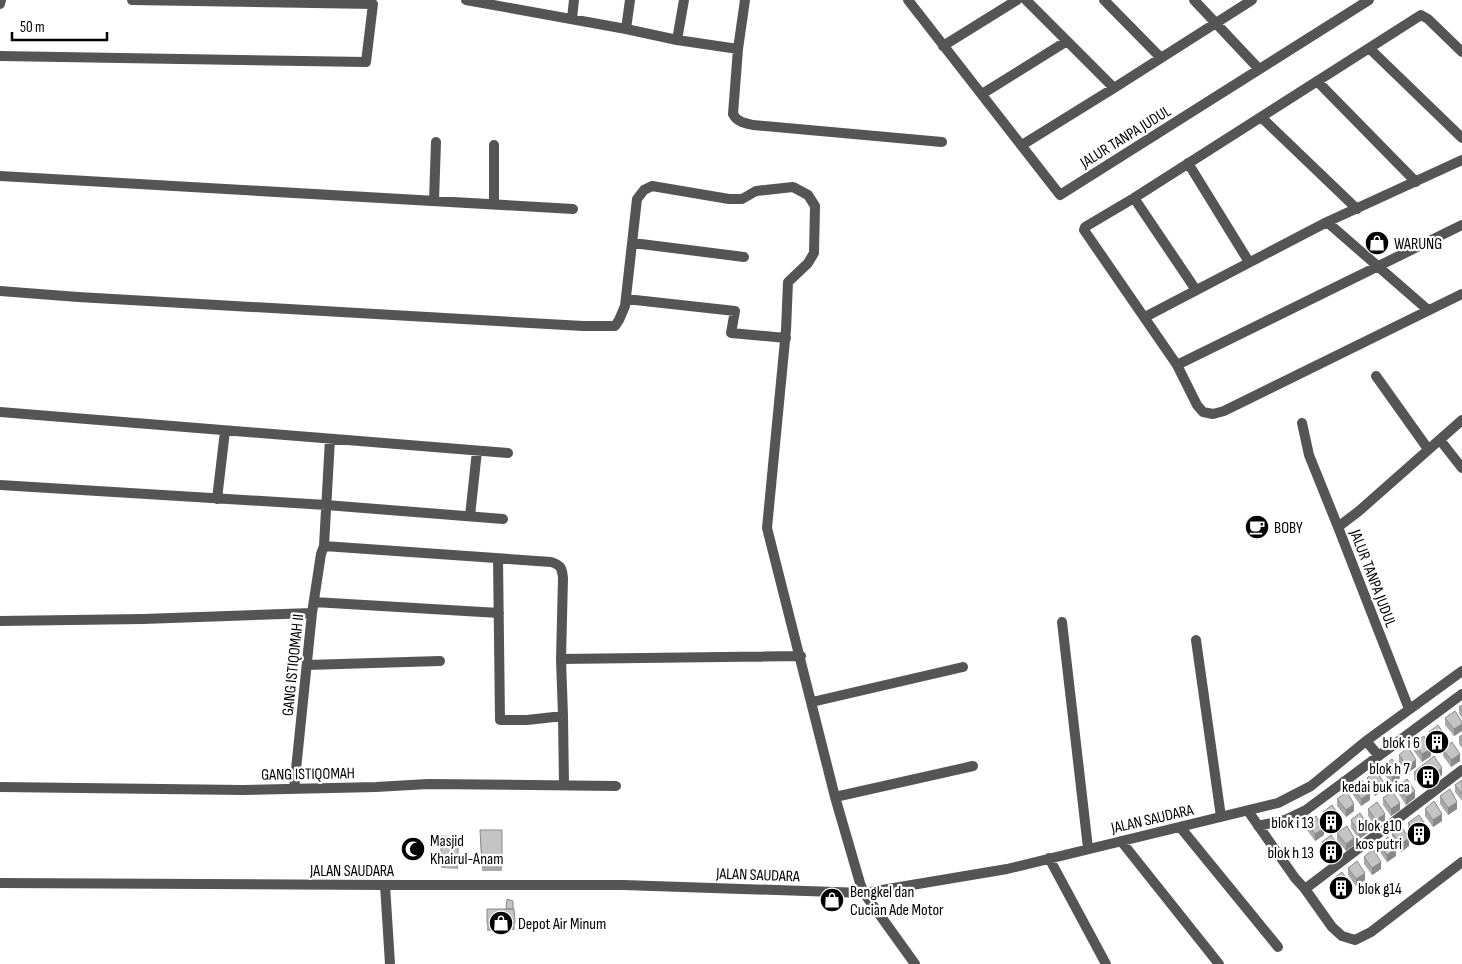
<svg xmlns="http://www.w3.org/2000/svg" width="1462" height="964" font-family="'Sofia Sans Condensed',sans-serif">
  <rect width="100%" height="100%" fill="#fff"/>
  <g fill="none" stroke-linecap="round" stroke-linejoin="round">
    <!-- minor -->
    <path stroke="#555" stroke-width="10" d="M 466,0 L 626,29 L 677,40 L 738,49 L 745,0
      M 908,0 L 1060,195 L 1369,0
      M 1026,0 L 1114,88
      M 1104,0 L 1161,58
      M 1194,0 L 1259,69
      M 0,4 L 1,0
      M 572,19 L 574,0
      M 626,29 L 630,0
      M 677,40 L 684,0
      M 943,46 L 1017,0
      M 1369,48 L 1462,138
      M 738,49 L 733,114 C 737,122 745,123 753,125 L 942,142
      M 1462,52 L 1428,19 L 1421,15 L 1134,198 L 1085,227 L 1084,230 L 1177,365 L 1197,405 L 1203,412 L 1213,414 L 1224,411 L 1462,294
      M 0,56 L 366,62 L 373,4 L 132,0
      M 1317,81 L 1416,182
      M 982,94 L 1067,41
      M 1261,117 L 1357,209
      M 494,145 L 494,204
      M 1022,145 L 1114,88 L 1252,0
      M 1188,163 L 1249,262
      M 0,176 L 573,209
      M 1134,198 L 1196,290
      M 434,201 L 436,142
      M 1327,222 L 1428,310
      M 633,243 L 744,257
      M 0,291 L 78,297 L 583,326 L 615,326 L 619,320 L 625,306 L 637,199 L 644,190 L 652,186 L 729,199 L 742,199 L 756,191 L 793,187 L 808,195 L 815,206 L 814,253 L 808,263 L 788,282 L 786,330 L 767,528 L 835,797 L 860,883 L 864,893 L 915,964
      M 626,299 L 735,311 L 731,333 L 786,338
      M 1145,317 L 1327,222 L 1462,160
      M 1177,365 L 1462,225
      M 1376,376 L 1428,449
      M 0,412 L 508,453
      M 1302,423 L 1309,455 L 1338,527
      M 1440,440 L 1462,468
      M 0,485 L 326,505 L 503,519
      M 217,499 L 225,431
      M 470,516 L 477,451
      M 324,546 L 551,562 C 561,565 562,568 563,578 L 561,659 L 563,716 L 527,720 L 500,720 L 498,559
      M 314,602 L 499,613
      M 0,621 L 143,619 L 312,613
      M 1062,622 L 1088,848
      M 1196,640 L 1221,817
      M 561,659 L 801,656
      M 307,665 L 440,661
      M 812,702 L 963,667
      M 1409,709 L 1338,527 L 1359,511 L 1462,420
      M 563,716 L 564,785
      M 1366,741 L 1379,756
      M 0,787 L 243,790 L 376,787 L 428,784 L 616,786
      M 294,789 L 312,613 L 321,554 L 324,546 L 330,439
      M 835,797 L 973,766
      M 1248,811 L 1295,878 L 1305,889 L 1332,927 L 1342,936 L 1355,940 L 1371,932 L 1462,862
      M 1258,826 L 1285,820 L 1306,810 L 1462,694
      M 1180,827 L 1278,947
      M 1121,841 L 1219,964
      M 1049,858 L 1106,964
      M 0,883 L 385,885 L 623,885 L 864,893 L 1007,869 L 1278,803 L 1311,786 L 1366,741 L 1462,671
      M 385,885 L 390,964
      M 1305,889 L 1462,770"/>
  </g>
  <!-- wall -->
  <path fill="#a9a9a9" d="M 1462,705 L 1462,718 L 1459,714 L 1459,707 Z
    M 1445,718 L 1462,722 L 1462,731 L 1454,736 L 1445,725 Z
    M 1429,732 L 1446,744 L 1437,750 L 1429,739 Z
    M 1462,735 L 1462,748 L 1459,744 L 1459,737 Z
    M 1414,744 L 1431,756 L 1422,762 L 1414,751 Z
    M 1443,749 L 1460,761 L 1451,767 L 1443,756 Z
    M 1399,755 L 1416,767 L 1407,773 L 1399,762 Z
    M 1383,766 L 1400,778 L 1392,784 L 1383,773 Z
    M 1414,772 L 1442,775 L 1423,789 L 1414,779 Z
    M 1367,778 L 1384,790 L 1375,796 L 1367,785 Z
    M 1462,780 L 1462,801 L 1455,792 L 1455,785 Z
    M 1398,786 L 1415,798 L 1406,805 L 1398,793 Z
    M 1353,788 L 1370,800 L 1361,806 L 1353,795 Z
    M 1440,796 L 1457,809 L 1448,815 L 1440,804 Z
    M 1383,798 L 1400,810 L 1391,816 L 1383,805 Z
    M 1337,799 L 1354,811 L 1346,817 L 1337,806 Z
    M 1368,809 L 1385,821 L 1376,827 L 1368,816 Z
    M 1425,809 L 1442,821 L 1433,827 L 1425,816 Z
    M 1323,812 L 1340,824 L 1331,831 L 1323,819 Z
    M 1351,820 L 1368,833 L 1359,839 L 1351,828 Z
    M 1307,823 L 1324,835 L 1315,841 L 1307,830 Z
    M 1408,823 L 1429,837 L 1421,843 L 1408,830 Z
    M 502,830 L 502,871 L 482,871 L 480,837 Z
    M 1337,833 L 1354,845 L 1346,851 L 1337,840 Z
    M 1392,833 L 1409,846 L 1401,852 L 1392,840 Z
    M 441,836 L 458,837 L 458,869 L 441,868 Z
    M 1322,842 L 1339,854 L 1330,861 L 1322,849 Z
    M 1379,844 L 1396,856 L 1387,862 L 1379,851 Z
    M 1364,857 L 1381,869 L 1372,875 L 1364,864 Z
    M 1348,868 L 1365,880 L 1356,886 L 1348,875 Z
    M 1333,879 L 1350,891 L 1341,897 L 1333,886 Z
    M 487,909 L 514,909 L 515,930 L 487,931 Z"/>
  <!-- shaded-wall -->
  <path fill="#898989" d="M 1462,724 L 1462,731 L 1454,736 L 1454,729 Z
    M 1446,737 L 1446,744 L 1437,750 L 1437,743 Z
    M 1431,749 L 1431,756 L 1422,762 L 1422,754 Z
    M 1460,754 L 1460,761 L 1451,767 L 1451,760 Z
    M 1416,760 L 1416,767 L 1407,773 L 1407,766 Z
    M 1442,768 L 1442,775 L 1423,789 L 1423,782 Z
    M 1400,771 L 1400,778 L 1392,784 L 1392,777 Z
    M 1384,783 L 1384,790 L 1375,796 L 1375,789 Z
    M 1415,791 L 1415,798 L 1406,805 L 1406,797 Z
    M 1370,793 L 1370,800 L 1361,806 L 1361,799 Z
    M 1457,802 L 1457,809 L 1448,815 L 1448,808 Z
    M 1400,803 L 1400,810 L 1391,816 L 1391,809 Z
    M 1354,804 L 1354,811 L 1346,817 L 1346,810 Z
    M 1385,814 L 1385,821 L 1376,827 L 1376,820 Z
    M 1442,814 L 1442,821 L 1433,827 L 1433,820 Z
    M 1340,817 L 1340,824 L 1331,831 L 1331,823 Z
    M 1368,825 L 1368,833 L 1359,839 L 1359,832 Z
    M 1324,828 L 1324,835 L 1315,841 L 1315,834 Z
    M 1429,830 L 1429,837 L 1421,843 L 1421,836 Z
    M 1354,838 L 1354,845 L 1346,851 L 1346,844 Z
    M 1409,838 L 1409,846 L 1401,852 L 1401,844 Z
    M 1339,847 L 1339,854 L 1330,861 L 1330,853 Z
    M 1396,849 L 1396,856 L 1387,862 L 1387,855 Z
    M 1381,862 L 1381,869 L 1372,875 L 1372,868 Z
    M 1365,873 L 1365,880 L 1356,886 L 1356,879 Z
    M 1350,884 L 1350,891 L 1341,897 L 1341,890 Z"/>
  <!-- building -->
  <path fill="#c4c4c4" stroke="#898989" d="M 1462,705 L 1462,711 L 1459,707 Z
    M 1455,711 L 1462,722 L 1462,724 L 1454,729 L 1445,718 Z
    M 1438,725 L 1446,737 L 1437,743 L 1429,732 Z
    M 1462,735 L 1462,741 L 1459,737 Z
    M 1424,736 L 1431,749 L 1422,754 L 1414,744 Z
    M 1452,742 L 1460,754 L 1451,760 L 1443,749 Z
    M 1408,747 L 1416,760 L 1407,766 L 1399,755 Z
    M 1434,756 L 1442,768 L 1423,782 L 1414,772 Z
    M 1392,759 L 1400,771 L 1392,777 L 1383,766 Z
    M 1376,770 L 1384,783 L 1375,789 L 1367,778 Z
    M 1407,779 L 1415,791 L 1406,797 L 1398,786 Z
    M 1362,780 L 1370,793 L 1361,799 L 1353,788 Z
    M 1462,780 L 1462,794 L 1455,785 Z
    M 1450,789 L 1457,802 L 1448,808 L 1440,796 Z
    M 1392,791 L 1400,803 L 1391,809 L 1383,798 Z
    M 1347,792 L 1354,804 L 1346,810 L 1337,799 Z
    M 1434,801 L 1442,814 L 1433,820 L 1425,809 Z
    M 1377,802 L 1385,814 L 1376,820 L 1368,809 Z
    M 1332,805 L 1340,817 L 1331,823 L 1323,812 Z
    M 1360,813 L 1368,825 L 1359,832 L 1351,820 Z
    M 1419,815 L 1429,830 L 1421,836 L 1408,823 Z
    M 1316,816 L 1324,828 L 1315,834 L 1307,823 Z
    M 1347,826 L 1354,838 L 1346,844 L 1337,833 Z
    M 1401,826 L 1409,838 L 1401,844 L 1392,833 Z
    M 480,830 L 502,830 L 502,864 L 482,864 Z
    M 1331,835 L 1339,847 L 1330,853 L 1322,842 Z
    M 441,836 L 458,837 L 458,862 L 441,861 Z
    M 1388,837 L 1396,849 L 1387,855 L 1379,844 Z
    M 1373,849 L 1381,862 L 1372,868 L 1364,857 Z
    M 1357,861 L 1365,873 L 1356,879 L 1348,868 Z
    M 1342,872 L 1350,884 L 1341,890 L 1333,879 Z
    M 507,899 L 513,901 L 513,909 L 506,909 Z
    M 487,909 L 514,909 L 515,923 L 487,923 Z"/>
  <!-- icons -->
  <defs>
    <g id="shop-disc" transform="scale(1.25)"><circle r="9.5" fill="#000" stroke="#fff"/><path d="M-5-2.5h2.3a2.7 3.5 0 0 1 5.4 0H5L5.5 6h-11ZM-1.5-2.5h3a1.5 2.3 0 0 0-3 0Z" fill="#fff"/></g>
    <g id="cafe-disc" transform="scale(1.25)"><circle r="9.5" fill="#000" stroke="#fff"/><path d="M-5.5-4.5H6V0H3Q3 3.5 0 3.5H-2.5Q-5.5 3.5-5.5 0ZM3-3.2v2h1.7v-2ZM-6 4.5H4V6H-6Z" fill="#fff"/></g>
    <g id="building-disc" transform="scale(1.25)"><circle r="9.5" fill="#000" stroke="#fff"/><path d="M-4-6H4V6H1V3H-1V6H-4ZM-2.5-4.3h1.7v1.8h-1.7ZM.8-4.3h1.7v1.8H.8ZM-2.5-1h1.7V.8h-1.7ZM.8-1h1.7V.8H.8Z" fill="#fff"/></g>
    <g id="mosque-disc" transform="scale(1.25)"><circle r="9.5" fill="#000" stroke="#fff"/><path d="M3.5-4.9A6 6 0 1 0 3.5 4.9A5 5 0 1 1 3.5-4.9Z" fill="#fff"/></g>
  </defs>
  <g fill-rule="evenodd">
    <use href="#shop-disc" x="1377" y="243"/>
    <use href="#cafe-disc" x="1257" y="527"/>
    <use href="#building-disc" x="1437" y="742"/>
    <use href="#building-disc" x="1428" y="777"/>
    <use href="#building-disc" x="1331" y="822"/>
    <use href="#building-disc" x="1419" y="834"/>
    <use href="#mosque-disc" x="413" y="849"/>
    <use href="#building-disc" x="1331" y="852"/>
    <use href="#building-disc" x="1341" y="888"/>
    <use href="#shop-disc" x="832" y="900"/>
    <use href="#shop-disc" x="501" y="923"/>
  </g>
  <g text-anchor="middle" stroke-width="4.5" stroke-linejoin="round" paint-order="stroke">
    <!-- street labels -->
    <g font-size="16" fill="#000" stroke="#fff">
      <text transform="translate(1125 136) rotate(-32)" y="6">JALUR TANPA JUDUL</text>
      <text transform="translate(1374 578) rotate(69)" y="6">JALUR TANPA JUDUL</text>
      <text transform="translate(292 665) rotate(-84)" y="6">GANG ISTIQOMAH II</text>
      <text transform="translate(308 773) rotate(-1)" y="6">GANG ISTIQOMAH</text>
      <text transform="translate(1152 818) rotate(-13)" y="6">JALAN SAUDARA</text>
      <text x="352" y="876">JALAN SAUDARA</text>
      <text transform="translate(758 874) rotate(2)" y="6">JALAN SAUDARA</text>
    </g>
    <!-- poi labels -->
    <g font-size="16" fill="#000" stroke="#fff" text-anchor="start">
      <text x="1394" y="249">WARUNG</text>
      <text x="1274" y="533">BOBY</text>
      <text x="1420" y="748" text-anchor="end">blok i 6</text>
      <text x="1410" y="774" text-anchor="end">blok h 7<tspan x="1410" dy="18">kedai buk ica</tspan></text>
      <text x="1314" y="828" text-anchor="end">blok i 13</text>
      <text x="1402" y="831" text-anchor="end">blok g10<tspan x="1402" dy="18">kos putri</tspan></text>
      <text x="430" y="846">Masjid<tspan x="430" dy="18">Khairul-Anam</tspan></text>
      <text x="1314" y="858" text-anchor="end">blok h 13</text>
      <text x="1358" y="894">blok g14</text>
      <text x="850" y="897">Bengkel dan<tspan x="850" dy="18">Cucian Ade Motor</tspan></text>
      <text x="518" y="929">Depot Air Minum</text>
    </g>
  </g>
  <!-- scale -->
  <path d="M12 32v8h95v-8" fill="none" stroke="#000000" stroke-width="2.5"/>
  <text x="20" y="32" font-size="15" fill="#000000" stroke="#ffffff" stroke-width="4" paint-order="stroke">50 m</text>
</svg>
